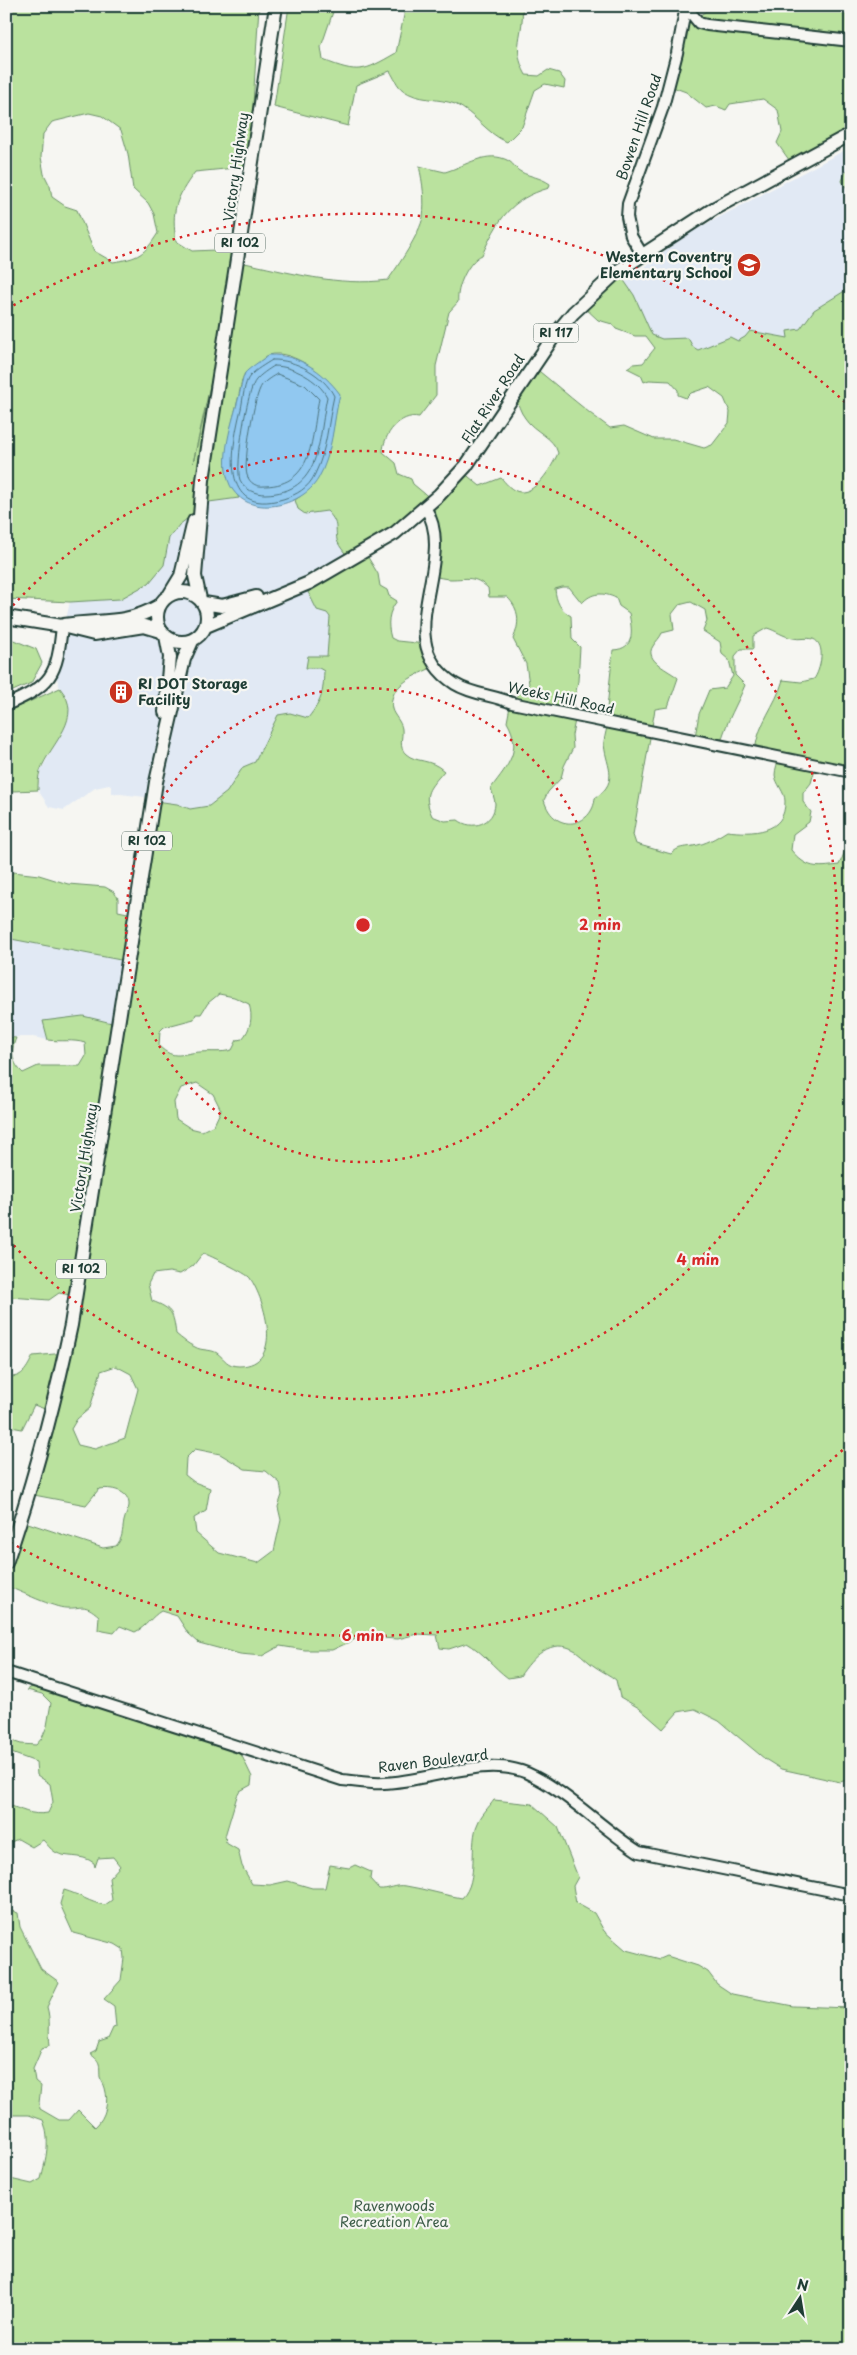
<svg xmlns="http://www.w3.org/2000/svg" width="857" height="2355" font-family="'Playpen Sans',sans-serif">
  <rect width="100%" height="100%" fill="#f6f6f2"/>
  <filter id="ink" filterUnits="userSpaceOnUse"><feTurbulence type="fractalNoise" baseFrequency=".02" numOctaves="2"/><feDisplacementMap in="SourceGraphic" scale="10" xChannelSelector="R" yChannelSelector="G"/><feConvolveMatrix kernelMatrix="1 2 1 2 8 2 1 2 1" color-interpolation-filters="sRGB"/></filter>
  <g filter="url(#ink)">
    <!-- built -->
    <path fill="#e1e9f4" d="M 851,147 L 851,316 L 787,368 L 666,351 L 612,293 L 682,237 Z
      M 239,498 L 255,505 L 279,505 L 295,500 L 298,509 L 327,511 L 334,519 L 338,533 L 337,541 L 351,561 L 327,613 L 330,617 L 327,656 L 308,656 L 307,668 L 319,668 L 324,671 L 323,695 L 320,702 L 308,718 L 290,713 L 275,719 L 271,733 L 255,762 L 243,767 L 227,792 L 209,806 L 190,809 L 177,804 L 156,801 L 154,798 L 112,793 L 112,787 L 109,785 L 95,788 L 64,810 L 49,807 L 38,790 L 40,772 L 69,718 L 68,698 L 60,688 L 54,670 L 70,602 L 120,599 L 164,565 L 169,538 L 179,525 L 209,502 Z
      M 6,938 L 131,962 L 120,1025 L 83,1016 L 44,1021 L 48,1040 L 33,1037 L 6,1037 Z"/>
    <!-- green -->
    <path fill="#bae29e" stroke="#6c9069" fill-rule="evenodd" d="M 6,6 L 259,6 L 253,105 L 245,167 L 195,172 C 176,198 171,210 176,241 L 192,251 L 240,249 L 193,463 L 240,262 C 288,272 339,287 388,280 C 398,266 420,233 423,217 C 425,200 423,183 419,166 L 445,172 C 466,166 487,149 509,161 C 514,164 516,170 521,172 C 531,177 540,177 550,184 L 549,188 C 510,199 498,220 482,255 C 468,261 456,288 458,302 L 449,312 L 436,366 L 436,395 L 419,417 C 400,413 383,435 383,452 L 396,463 L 399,474 L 411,479 L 413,484 L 431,499 L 463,472 L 480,486 L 501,478 C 505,482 510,489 516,491 C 534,498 552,467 558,453 C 554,437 534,432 525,418 C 520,412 518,403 515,396 L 534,367 C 559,387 583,409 610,428 L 624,426 L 654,439 L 673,439 L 704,448 L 712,445 L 729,423 L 730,412 L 724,398 L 709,387 L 691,393 L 686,398 L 678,395 L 678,390 L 670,381 L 649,380 L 644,382 L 641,375 L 627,368 L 633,364 L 643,363 L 655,348 L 646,336 L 635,336 L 616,329 L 612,324 L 598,320 L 584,307 L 618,272 L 634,295 L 652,335 L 662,339 L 688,338 L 693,347 L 698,350 L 730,337 L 738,341 L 745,337 L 750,331 L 788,338 L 787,331 L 800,329 L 814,310 L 851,287 L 851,692 L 848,701 L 851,710 L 851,768 L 816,765 L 811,783 L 803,793 L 803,802 L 811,812 L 809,822 L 793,834 L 791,850 C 807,869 816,868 839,865 L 851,838 L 851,1779 L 840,1782 L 781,1769 L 765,1759 L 719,1721 L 695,1709 L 678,1712 L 663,1729 L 639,1708 L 620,1697 L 616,1680 C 610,1675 603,1672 597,1668 C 590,1664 583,1656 576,1651 C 551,1636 532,1658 520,1676 L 508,1678 C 493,1667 483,1652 467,1643 L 449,1649 L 440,1648 L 437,1635 L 417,1634 L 398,1639 L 360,1637 L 332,1650 L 305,1650 L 280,1646 L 262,1656 L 240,1654 L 199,1643 L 188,1633 L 177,1616 L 161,1611 C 151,1617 146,1627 135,1632 L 120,1626 L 114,1633 L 98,1630 L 99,1616 C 83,1602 83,1609 66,1608 C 54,1608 20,1591 6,1586 L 6,1533 L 16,1536 L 22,1521 L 103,1548 L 116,1546 C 123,1538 122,1532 124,1521 C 125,1516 128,1511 129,1506 C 130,1490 110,1487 99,1489 L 86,1505 L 34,1495 L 53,1412 L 34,1405 L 22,1429 L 6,1426 L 6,1376 C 22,1380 27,1368 33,1356 L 65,1353 L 76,1296 L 59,1293 L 49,1300 L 11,1297 L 6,1303 L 6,1037 L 16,1038 C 10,1052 12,1063 23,1073 L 38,1066 L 80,1066 L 86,1056 L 85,1043 C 73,1039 61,1042 48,1040 L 43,1021 L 83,1016 L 120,1025 L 131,962 L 6,938 L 6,884 L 13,872 L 39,875 L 68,884 L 105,887 L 114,892 L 118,898 L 118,911 L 137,915 L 156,801 L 177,804 L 190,809 L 209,806 L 227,792 L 243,767 L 255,762 L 278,715 L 290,713 L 308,718 C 322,700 323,695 324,671 L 319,668 L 306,668 L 308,656 L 327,656 L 330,617 L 327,613 L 317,610 L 306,588 L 351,561 C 347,555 339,547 337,540 C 335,527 339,523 327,511 L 305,514 L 298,509 L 295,500 C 332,477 331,433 339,394 C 328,377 292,348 269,355 C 264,356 259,364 255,367 C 252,369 247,371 245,373 C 241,379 240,392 238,399 C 230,433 217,466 239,498 L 209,502 L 179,525 L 169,538 L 164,565 L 149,583 L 120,599 L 70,602 L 6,599 ZM 89,113 L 102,116 L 121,130 L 128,154 L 133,189 L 148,203 L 154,214 L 158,233 C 144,255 139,258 113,262 L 94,251 L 77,210 L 65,206 L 52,197 L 50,186 L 44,174 L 41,157 L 43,134 L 52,122 ZM 425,508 L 435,549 L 432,576 C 438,577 445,579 451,579 C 467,579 474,575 488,588 L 489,597 L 507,597 C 520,609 520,624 513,639 L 526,664 L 529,684 L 511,701 L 507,722 C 523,750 508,765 491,788 C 492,793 495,799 495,804 C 494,824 472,831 458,820 L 445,821 L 432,816 C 422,793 429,789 444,771 C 430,758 416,763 406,754 C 398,747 403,738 402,729 C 401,721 394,716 392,709 C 387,684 418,675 435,666 L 426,644 L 397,641 L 391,638 C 387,624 388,612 397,601 L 389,596 L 387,590 L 380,586 L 378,574 L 366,554 ZM 562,587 L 569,587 L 582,603 C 592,592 603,592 616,598 L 619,606 L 629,613 C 632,630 636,649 613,650 L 606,718 L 608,721 C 607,728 605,735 604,741 C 604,764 622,780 595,798 C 593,827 554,835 544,800 L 548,792 L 561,778 L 564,766 L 573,748 L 572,735 L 576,715 L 572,712 L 578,681 L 580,647 L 572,639 L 571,616 C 560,610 556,601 555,589 ZM 691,602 L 705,610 L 707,621 L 703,631 L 720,642 L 722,654 L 729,660 L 733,676 L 725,688 L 709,690 L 699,714 L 695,737 L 721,742 C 727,720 737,705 745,685 L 735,675 L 735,656 L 741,649 L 753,649 L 753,636 L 767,628 C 775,630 784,637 793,638 C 799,640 807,637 813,639 C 827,644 820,671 814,679 L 801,682 L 783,680 C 775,707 759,721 755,750 L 779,756 C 778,762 775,769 775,775 C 776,784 785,792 785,801 C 786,834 752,834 727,831 C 716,838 706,844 693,846 C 683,848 679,846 671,854 L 636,844 L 633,835 L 655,709 L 668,707 L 678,678 C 671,671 643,661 653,646 C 656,641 660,638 662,633 L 674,630 L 672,614 L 679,605 ZM 219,994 L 234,997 L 249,1004 C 253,1017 251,1029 242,1039 L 237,1040 L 232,1050 C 221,1053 211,1051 200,1052 C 182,1053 174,1061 159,1046 L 160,1031 L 164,1027 L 194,1019 L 196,1014 L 201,1014 L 208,1003 ZM 197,1083 L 213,1094 L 221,1110 L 214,1125 L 202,1131 L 190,1128 L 176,1119 L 174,1102 L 181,1088 ZM 203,1253 C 209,1255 248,1274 250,1278 C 265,1300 285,1366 239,1366 C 227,1366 225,1359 217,1353 C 211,1349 201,1351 195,1347 C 188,1344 182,1339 176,1334 C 173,1313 173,1309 152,1301 L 148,1284 L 153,1274 L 169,1272 L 180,1274 L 193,1266 ZM 116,1366 L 131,1374 L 138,1389 L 125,1438 L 95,1449 L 78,1445 L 71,1429 L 77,1419 L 90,1408 L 101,1371 ZM 195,1449 L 220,1454 L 245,1469 L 266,1471 L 280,1483 L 282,1495 L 278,1507 L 281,1520 L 274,1551 L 258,1563 L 219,1553 L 196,1533 L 194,1518 L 206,1511 L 210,1488 L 194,1482 L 185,1475 L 186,1458 Z
      M 289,6 L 335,6 L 321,47 L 323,60 C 359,74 363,72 396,53 L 406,6 L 522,6 C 525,35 510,46 526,75 L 539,76 L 548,70 L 559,73 L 565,81 L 564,88 L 545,84 L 535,90 L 522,127 L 507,142 C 487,134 475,113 455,104 C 439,98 417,101 403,90 C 397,86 394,77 390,71 L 356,85 L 348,126 L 274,107 Z
      M 714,6 L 851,6 L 851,134 L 792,164 L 777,143 L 782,132 L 778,110 L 763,99 L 730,104 L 726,110 L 716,106 L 706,108 L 686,92 L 670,86 L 686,11 L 697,17 Z
      M 851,169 L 851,195 L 842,181 L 846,171 Z
      M 6,637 L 36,649 L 42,663 L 31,683 L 6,694 Z
      M 60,688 C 85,718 51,742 40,771 C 38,777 38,784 38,790 L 13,791 L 6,795 L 6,712 Z
      M 35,1685 L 240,1752 L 252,1777 L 251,1785 L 240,1791 L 237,1796 L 225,1836 L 226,1843 L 238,1850 L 242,1866 L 252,1884 L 270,1885 L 288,1881 L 312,1888 L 325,1888 L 330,1865 L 349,1868 L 355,1865 L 371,1872 L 370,1879 L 379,1889 C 388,1890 397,1884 406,1886 C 425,1889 443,1895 462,1898 C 480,1880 468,1843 478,1823 C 481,1815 489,1807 494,1800 L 532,1804 L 558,1827 L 578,1877 L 573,1886 L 576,1903 L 594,1913 L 604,1931 L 626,1950 L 660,1959 L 667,1956 L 698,1966 L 708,1972 L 717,1984 L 732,1994 L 793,2006 L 851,2008 L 851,2349 L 6,2349 L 6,2178 L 32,2184 L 41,2179 C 46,2158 51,2141 43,2120 L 29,2115 L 10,2115 L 6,2121 L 6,1909 L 18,1913 L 20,1927 L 41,1969 L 59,1982 L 47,2007 C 51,2020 48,2032 50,2045 L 42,2048 L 33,2069 L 35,2081 L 41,2086 L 39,2103 L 40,2109 L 59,2120 L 69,2120 L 78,2110 L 95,2127 C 106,2117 109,2102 105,2088 C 104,2084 101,2080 100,2077 C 99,2065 102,2062 90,2054 L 96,2051 L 99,2042 L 108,2039 L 113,2028 L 116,2027 L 114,2006 L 104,1999 L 121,1980 L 124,1958 L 123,1949 L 115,1944 L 73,1933 L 60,1904 L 64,1890 C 79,1894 90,1903 105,1905 L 112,1900 L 109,1878 L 120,1866 L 113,1857 L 98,1858 L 95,1867 L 94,1863 C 81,1853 66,1859 55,1852 C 50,1849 47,1844 43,1840 L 32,1847 L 18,1839 L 6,1844 L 6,1804 C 21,1809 31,1816 48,1813 L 53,1802 L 50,1784 L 37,1775 L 36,1762 L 6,1751 L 6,1739 L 21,1744 L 36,1745 L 42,1738 L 47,1726 L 51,1703 L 42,1694 L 27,1690 Z"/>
    <!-- water -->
    <path fill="#91c8f0" stroke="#6390a5" d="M 269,355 C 298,354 323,371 340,394 C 333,422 333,454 318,479 C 302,507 247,520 230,485 C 218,459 233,421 239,396 C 241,389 242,379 245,373 C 248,369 263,359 269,355 Z"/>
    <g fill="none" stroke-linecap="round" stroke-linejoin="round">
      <!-- shore -->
      <path stroke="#4d757f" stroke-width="1" d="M 272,360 C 295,359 324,375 334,396 C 328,422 327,450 315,474 C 309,488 296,495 283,499 C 218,518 232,445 241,409 C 243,400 244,382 250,376 C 255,370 266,364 272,360 Z
        M 274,366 C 293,366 319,380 327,397 C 318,440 322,493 265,494 C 255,494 245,490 240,480 C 235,466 247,389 256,380 C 260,375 269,369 274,366 Z
        M 277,374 L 305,385 L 319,399 C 311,436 315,485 265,486 C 257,487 250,484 247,475 C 243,463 254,395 262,385 C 265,381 273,376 277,374 Z"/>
      <!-- minor casing -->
      <g stroke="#1f3d34" stroke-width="14">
        <path id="minor" d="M 686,7 L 699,23 L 707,25 L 851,41
          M 642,254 L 631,236 L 627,217 L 628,204 L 663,107 L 677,53 L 686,6
          M 425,507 C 460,561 386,640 455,684 C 473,695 494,695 512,703 L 851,772
          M 6,705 C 52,685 57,676 62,626
          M 6,1672 L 342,1780 C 356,1781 370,1784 384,1783 C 428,1782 484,1755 527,1773 C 567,1791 601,1828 639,1852 L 851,1895"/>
      </g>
      <!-- major casing -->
      <g stroke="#1f3d34" stroke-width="16">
        <path id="major" d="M157 617a25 25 0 1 1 50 0a25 25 0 1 1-50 0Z
          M 170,594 L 181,576 L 194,521
          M 200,599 L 195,576 L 203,480 L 276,6
          M 204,603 L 222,606 L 256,597
          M 6,617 L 62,626 L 94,634 L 144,626 L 161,631
          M 64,625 C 101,619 124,626 159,606
          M 206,626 L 309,583 L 395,533 L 439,495 L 466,466 L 554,336 L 573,313 L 618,271 L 715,208 L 851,134
          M 165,712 L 170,657 L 166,636
          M 6,1563 C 33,1485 54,1406 71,1325 L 156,782 L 184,659 L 192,641"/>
      </g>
      <!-- minor -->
      <use href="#minor" stroke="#f6f6f2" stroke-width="10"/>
      <!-- major -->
      <use href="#major" stroke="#f6f6f2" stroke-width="12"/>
    </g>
  </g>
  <!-- distance rings -->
  <g fill="none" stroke="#d62828" stroke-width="2.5" stroke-dasharray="2.5 5">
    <circle cx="363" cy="925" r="237"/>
    <path d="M8 611A474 474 0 1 1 8 1239"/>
    <path d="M848 1445A711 711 0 0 1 8 1541M7 309A711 711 0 0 1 848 405"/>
  </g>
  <!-- icons -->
  <defs>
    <g id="school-disc" transform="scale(1.25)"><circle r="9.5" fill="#c8321e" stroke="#f6f6f2"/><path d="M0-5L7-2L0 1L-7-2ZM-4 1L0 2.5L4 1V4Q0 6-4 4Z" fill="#fff"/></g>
    <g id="building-disc" transform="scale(1.25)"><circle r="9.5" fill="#c8321e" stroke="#f6f6f2"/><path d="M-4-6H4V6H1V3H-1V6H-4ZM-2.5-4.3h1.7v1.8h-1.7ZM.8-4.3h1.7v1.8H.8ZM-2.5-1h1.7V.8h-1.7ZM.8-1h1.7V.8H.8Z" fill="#fff"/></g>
  </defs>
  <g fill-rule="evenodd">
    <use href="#school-disc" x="749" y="265"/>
    <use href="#building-disc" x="121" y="692"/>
  </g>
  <g text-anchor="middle" stroke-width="4.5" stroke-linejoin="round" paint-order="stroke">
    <!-- shield labels -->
    <g fill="#f6f6f2" stroke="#60746d" stroke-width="1">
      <rect x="215" y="233.5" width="50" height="19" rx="4"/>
      <rect x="533.5" y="323.5" width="45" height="19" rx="4"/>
      <rect x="122" y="831.5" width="50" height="19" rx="4"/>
      <rect x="56" y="1259.5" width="50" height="19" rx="4"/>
    </g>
    <g font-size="12" font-weight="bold" fill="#1f3d34">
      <text x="240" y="247">RI 102</text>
      <text x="556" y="337">RI 117</text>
      <text x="147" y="845">RI 102</text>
      <text x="81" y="1273">RI 102</text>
    </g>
    <!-- street labels -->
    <g font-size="14" fill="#1f3d34" stroke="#f6f6f2">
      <text transform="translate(639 127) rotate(-71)" y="5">Bowen Hill Road</text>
      <text transform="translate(236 167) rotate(-82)" y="5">Victory Highway</text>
      <text transform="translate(493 399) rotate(-57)" y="5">Flat River Road</text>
      <text transform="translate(561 698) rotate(12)" y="5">Weeks Hill Road</text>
      <text transform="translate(84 1158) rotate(-81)" y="5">Victory Highway</text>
      <text transform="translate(433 1761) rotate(-7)" y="5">Raven Boulevard</text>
    </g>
    <!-- poi labels -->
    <g font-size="14" font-weight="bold" fill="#1f3d34" stroke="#f6f6f2" text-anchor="end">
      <text x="732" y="262">Western Coventry<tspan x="732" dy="16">Elementary School</tspan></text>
      <text x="138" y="689" text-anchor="start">RI DOT Storage<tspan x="138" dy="16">Facility</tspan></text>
    </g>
    <!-- park labels -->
    <g font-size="14" fill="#3e5e49" stroke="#f6f6f2">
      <text x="394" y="2211">Ravenwoods<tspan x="394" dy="16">Recreation Area</tspan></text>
    </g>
  </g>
  <circle cx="363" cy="925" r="8" fill="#d62828" stroke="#f6f6f2" stroke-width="2.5"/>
  <g font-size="15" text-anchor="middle" font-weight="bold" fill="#d62828" stroke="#f6f6f2" stroke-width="4.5" stroke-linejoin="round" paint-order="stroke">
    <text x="600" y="930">2 min</text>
    <text x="698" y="1265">4 min</text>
    <text x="363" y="1641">6 min</text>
  </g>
  <!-- margin -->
  <rect width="857" height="2355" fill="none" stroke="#f6f6f2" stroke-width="25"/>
  <rect x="12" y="12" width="832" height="2330" fill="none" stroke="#1f3d34" stroke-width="2" filter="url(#ink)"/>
  <!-- north arrow -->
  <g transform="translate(800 2298) rotate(12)" stroke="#f6f6f2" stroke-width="4" paint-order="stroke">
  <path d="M0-4L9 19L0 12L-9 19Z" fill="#1f3d34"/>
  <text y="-8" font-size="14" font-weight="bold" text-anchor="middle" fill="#1f3d34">N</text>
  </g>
</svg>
